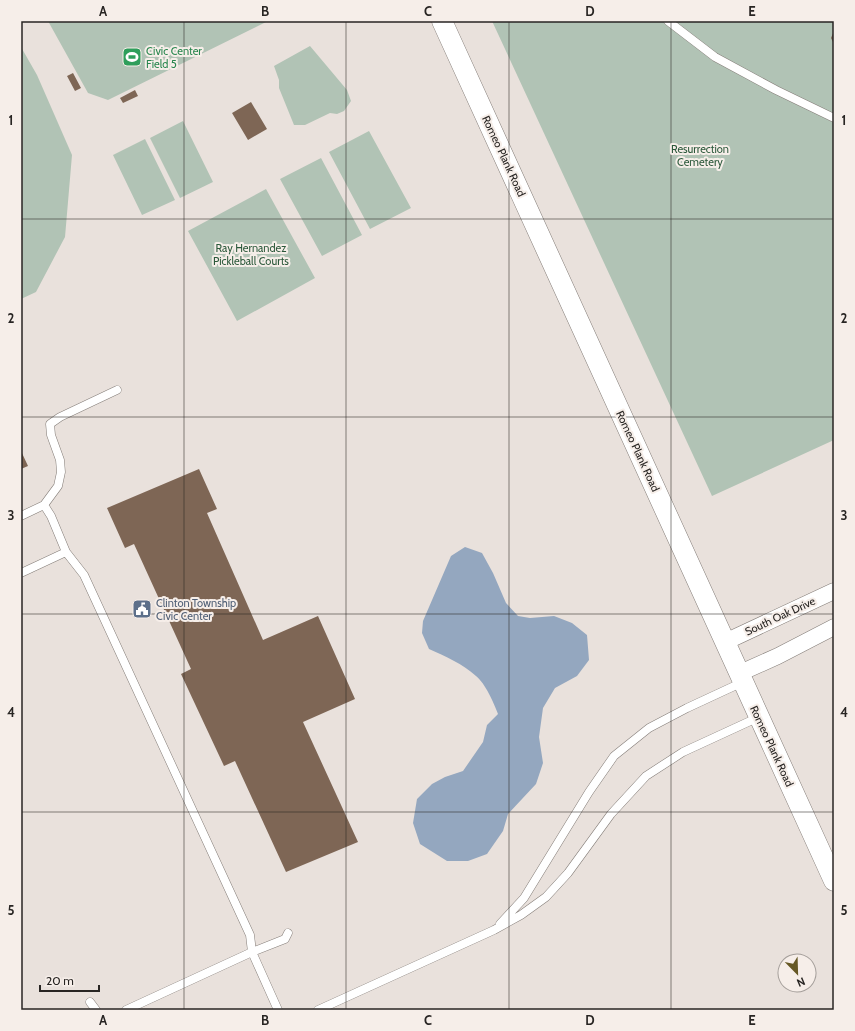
<svg xmlns="http://www.w3.org/2000/svg" width="855" height="1031" font-family="Cabin,sans-serif">
  <rect width="100%" height="100%" fill="#e9e1dc"/>
  <!-- green -->
  <path fill="#b1c3b5" d="M 48,21 L 268,21 L 108,100 L 88,93 Z
    M 492,21 L 834,21 L 834,440 L 712,496 Z
    M 310,46 L 347,90 L 351,101 L 344,111 L 337,114 L 330,113 L 305,125 L 294,125 L 279,88 L 279,80 L 274,66 Z
    M 21,47 L 37,75 L 72,155 L 65,237 L 36,292 L 21,299 Z
    M 183,121 L 213,182 L 180,198 L 150,138 Z
    M 369,131 L 411,208 L 370,229 L 329,152 Z
    M 145,139 L 175,200 L 142,215 L 113,155 Z
    M 321,158 L 362,235 L 322,256 L 280,179 Z
    M 266,189 L 315,278 L 237,321 L 188,231 Z"/>
  <!-- water -->
  <path fill="#94a7bf" d="M 465,547 L 482,553 L 493,573 L 506,603 L 518,616 L 530,618 L 554,616 L 572,623 L 587,635 L 589,660 L 577,676 L 555,688 L 543,708 L 539,737 L 543,763 L 536,784 L 508,814 L 503,831 L 487,854 L 468,861 L 447,861 L 420,844 L 413,823 L 417,799 L 432,784 L 445,777 L 463,771 L 483,742 L 487,725 L 498,714 C 494,703 485,683 476,676 C 463,664 445,656 429,649 L 422,633 L 423,621 L 451,556 Z"/>
  <!-- building -->
  <path fill="#7e6655" d="M 834,31 L 834,44 L 831,38 Z
    M 73,73 L 81,88 L 75,91 L 67,76 Z
    M 135,90 L 138,96 L 123,103 L 120,98 Z
    M 251,102 L 267,129 L 248,140 L 232,113 Z
    M 21,451 L 28,466 L 21,469 Z
    M 199,469 L 217,509 L 207,513 L 263,640 L 318,616 L 355,699 L 303,722 L 358,842 L 286,872 L 235,761 L 224,766 L 181,674 L 191,669 L 134,544 L 125,548 L 107,508 Z"/>
  <g fill="none" stroke-linecap="round" stroke-linejoin="round">
    <!-- service casing -->
    <g stroke="#847d78" stroke-width="9">
      <path id="service" d="M 668,21 L 715,57 L 776,90 L 834,118
        M 44,505 L 51,516 L 66,552 L 84,575 L 250,935 L 252,952 L 278,1010
        M 21,516 L 44,505 L 58,486 L 61,472 L 60,460 L 51,435 L 50,424 L 60,417 L 117,390
        M 21,573 L 66,552
        M 500,924 L 524,898 L 589,792 L 614,756 L 649,728 L 687,708 L 743,682
        M 90,1002 L 96,1010
        M 126,1010 L 252,952 L 285,939 L 288,933
        M 318,1010 L 494,930 L 521,915 L 546,897 L 568,873 L 611,814 L 646,776 L 683,752 L 759,717"/>
    </g>
    <!-- minor casing -->
    <g stroke="#847d78" stroke-width="17">
      <path id="minor" d="M 725,642 L 834,591
        M 740,673 L 778,656 L 834,627"/>
    </g>
    <!-- tertiary casing -->
    <g stroke="#847d78" stroke-width="21">
      <path id="tertiary" d="M 442,21 L 834,881"/>
    </g>
    <!-- service -->
    <use href="#service" stroke="#fff" stroke-width="8"/>
    <!-- minor -->
    <use href="#minor" stroke="#fff" stroke-width="16"/>
    <!-- tertiary -->
    <use href="#tertiary" stroke="#fff" stroke-width="20"/>
  </g>
  <!-- grid -->
  <path fill="none" stroke="#282523" stroke-width="1" stroke-opacity="0.55" d="M 184,21 L 184,1010M 346,21 L 346,1010M 509,21 L 509,1010M 671,21 L 671,1010M 21,219 L 834,219M 21,417 L 834,417M 21,614 L 834,614M 21,812 L 834,812"/>
  <!-- icons -->
  <defs>
    <g id="stadium-square" transform="scale(1)"><rect x="-9" y="-9" width="18" height="18" rx="4" fill="#2e9e5b" stroke="#f6eee9"/><path d="M0-5a6.5 5 0 1 0 0 10a6.5 5 0 1 0 0-10ZM-3.5-1.8h7v3.6h-7Z" fill="#fff"/></g>
    <g id="civic-square" transform="scale(1)"><rect x="-9" y="-9" width="18" height="18" rx="4" fill="#5c6f8a" stroke="#f6eee9"/><path d="M-.6-6.5H3V-4.5H.6V-3L4-1V1h2V6H-6V1h2V-1L-.6-3ZM-1.2 2.5V6h2.4V2.5Z" fill="#fff"/></g>
  </defs>
  <g fill-rule="evenodd">
    <use href="#stadium-square" x="132" y="57"/>
    <use href="#civic-square" x="142" y="609"/>
  </g>
  <g text-anchor="middle" stroke-width="4" stroke-linejoin="round" paint-order="stroke">
    <!-- leisure labels -->
    <g font-size="11" fill="#27864d" stroke="#f6eee9" text-anchor="start">
      <text x="146" y="55">Civic Center<tspan x="146" dy="13">Field 5</tspan></text>
    </g>
    <!-- park labels -->
    <g font-size="11" fill="#2b583a" stroke="#f6eee9">
      <text x="700" y="153">Resurrection<tspan x="700" dy="13">Cemetery</tspan></text>
      <text x="251" y="252">Ray Hernandez<tspan x="251" dy="13">Pickleball Courts</tspan></text>
    </g>
    <!-- street labels -->
    <g font-size="11" fill="#282523" stroke="#f6eee9">
      <text transform="translate(504 156) rotate(65)" y="4">Romeo Plank Road</text>
      <text transform="translate(638 451) rotate(65)" y="4">Romeo Plank Road</text>
      <text transform="translate(780 616) rotate(-25)" y="4">South Oak Drive</text>
      <text transform="translate(772 746) rotate(65)" y="4">Romeo Plank Road</text>
    </g>
    <!-- service labels -->
    <g font-size="11" fill="#4e5e75" stroke="#f6eee9" text-anchor="start">
      <text x="156" y="607">Clinton Township<tspan x="156" dy="13">Civic Center</tspan></text>
    </g>
  </g>
  <!-- border -->
  <rect width="855" height="1031" fill="none" stroke="#f6eee9" stroke-width="44"/>
  <!-- north arrow -->
  <g transform="translate(797 973) rotate(157)"><circle r="19" fill="#f6eee9" stroke="#a49e9a"/>
  <path d="M0-3L7 15L0 10L-7 15Z" fill="#665825"/>
  <text y="-6" font-size="11" font-weight="bold" text-anchor="middle" fill="#282523">N</text>
  </g>
  <!-- scale -->
  <path d="M40 985v6h59v-6" fill="none" stroke="#282523" stroke-width="2"/>
  <text x="46" y="985" font-size="12" fill="#282523" stroke="#f6eee9" stroke-width="3" paint-order="stroke">20 m</text>
  <rect x="22" y="22" width="811" height="987" fill="none" stroke="#282523" stroke-width="1.5"/>
  <g font-size="13" text-anchor="middle" font-weight="bold" fill="#282523">
    <text x="103" y="16">A</text>
    <text x="265" y="16">B</text>
    <text x="428" y="16">C</text>
    <text x="590" y="16">D</text>
    <text x="752" y="16">E</text>
    <text x="11" y="125">1</text>
    <text x="844" y="125">1</text>
    <text x="11" y="323">2</text>
    <text x="844" y="323">2</text>
    <text x="11" y="520">3</text>
    <text x="844" y="520">3</text>
    <text x="11" y="717">4</text>
    <text x="844" y="717">4</text>
    <text x="11" y="915">5</text>
    <text x="844" y="915">5</text>
    <text x="103" y="1025">A</text>
    <text x="265" y="1025">B</text>
    <text x="428" y="1025">C</text>
    <text x="590" y="1025">D</text>
    <text x="752" y="1025">E</text>
  </g>
</svg>
